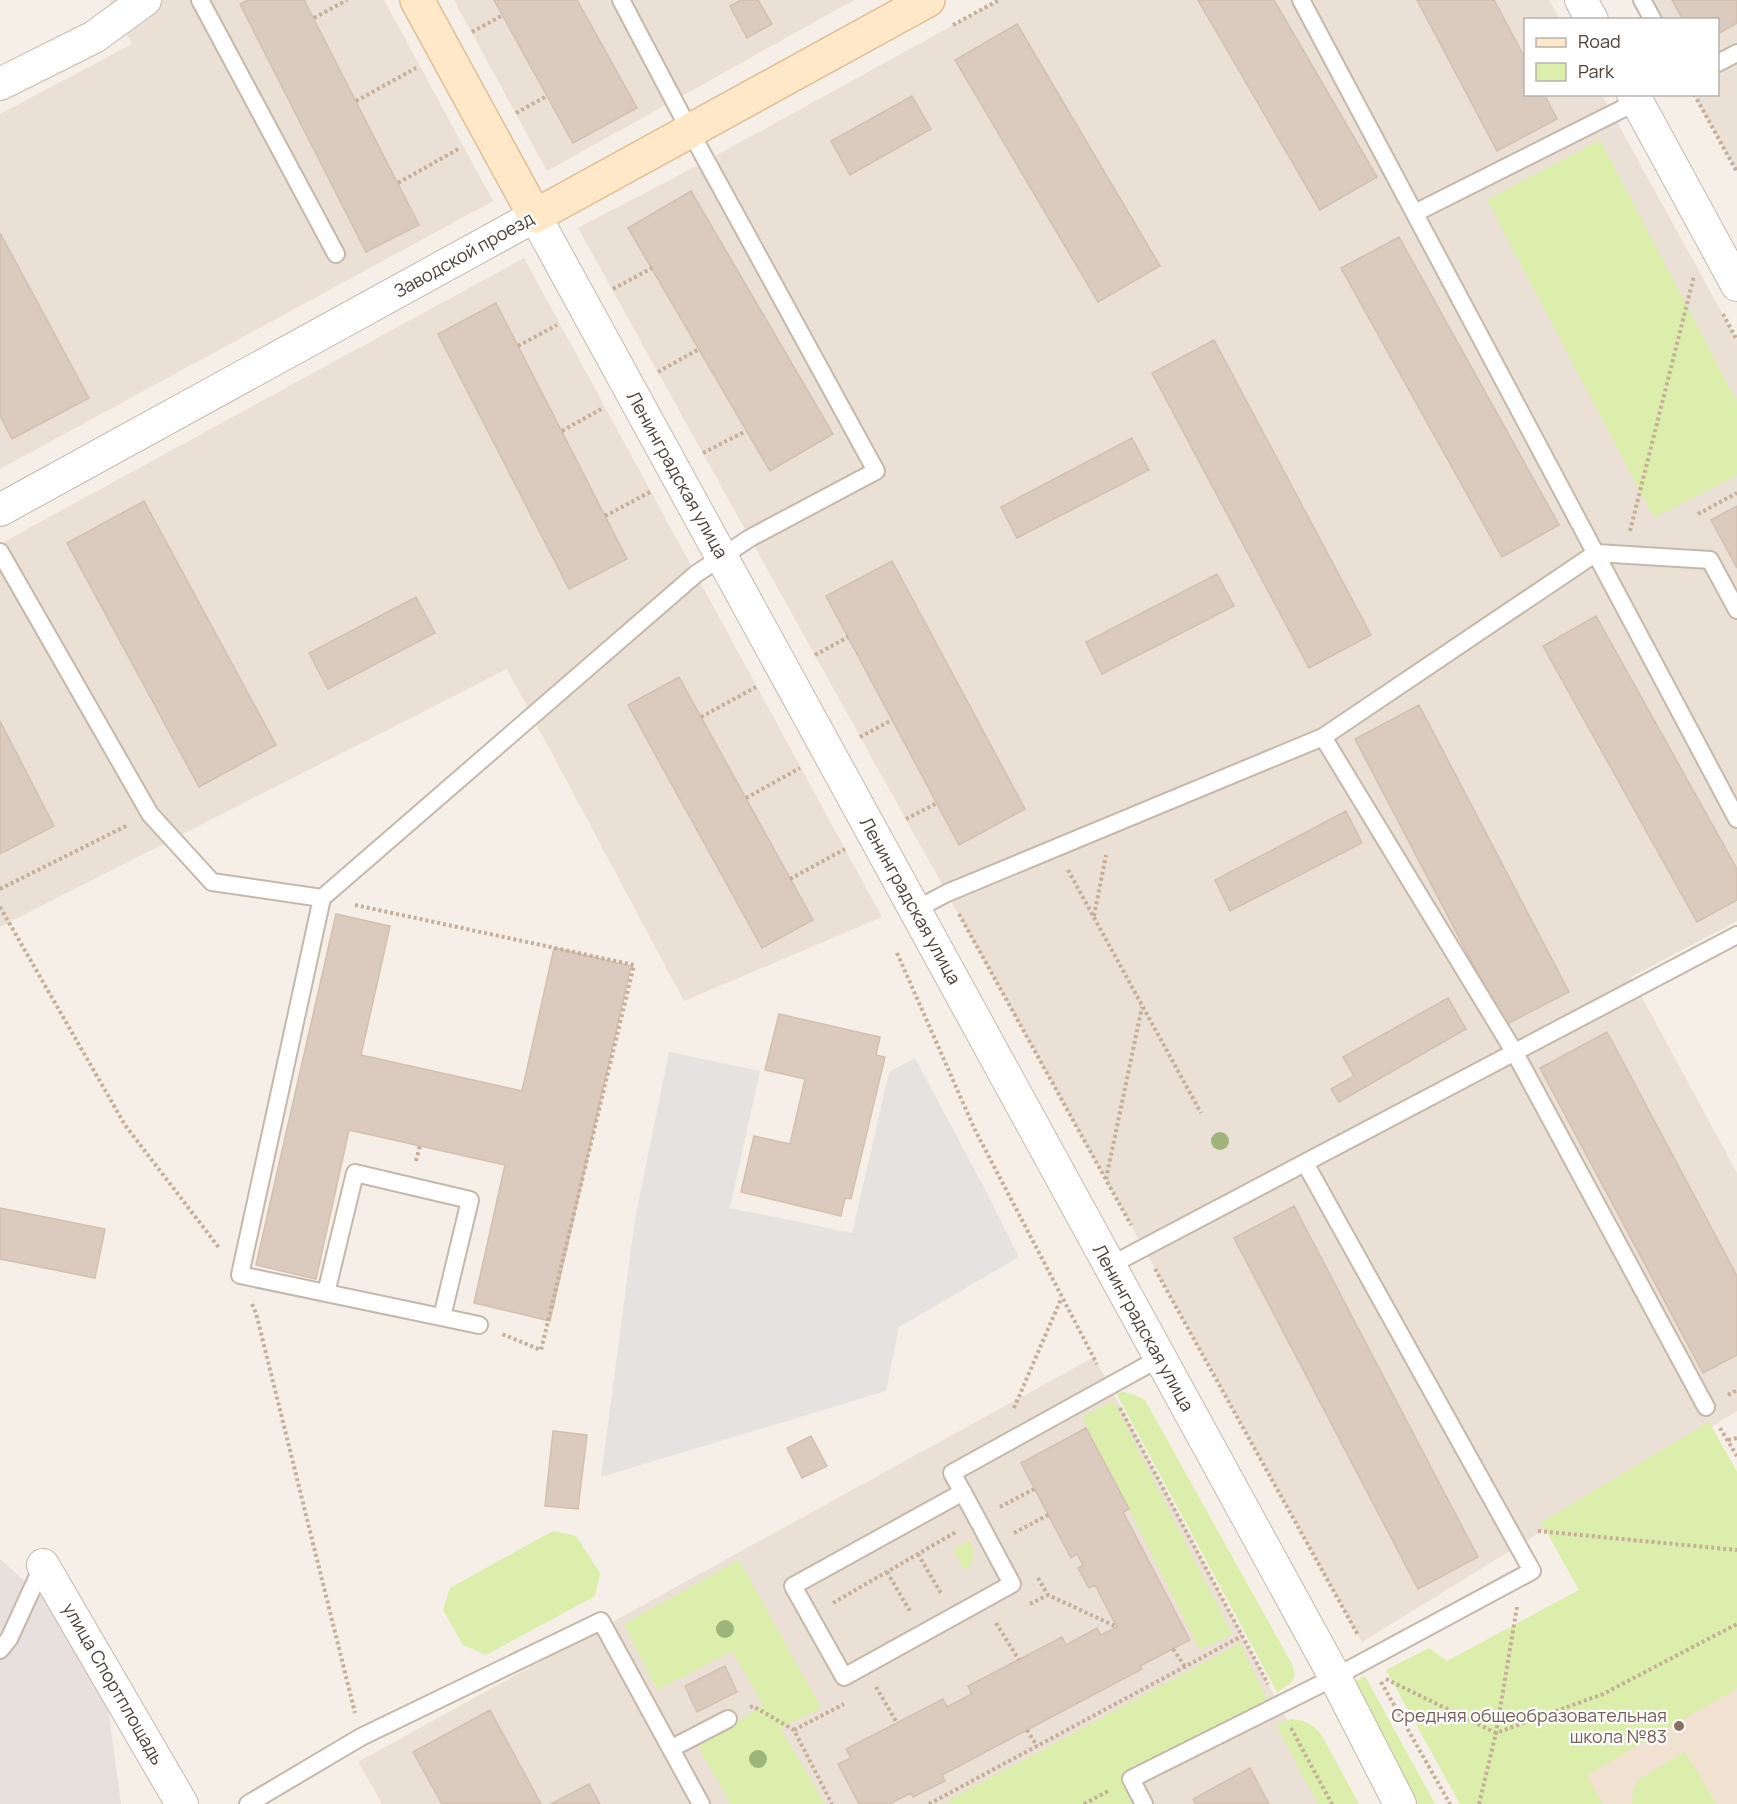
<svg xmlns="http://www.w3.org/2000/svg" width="1737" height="1804" font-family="Manrope,sans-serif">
  <rect width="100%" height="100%" fill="#f5efe7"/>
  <!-- residential -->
  <path fill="#eae0d5" d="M 109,0 L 384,0 L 493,201 L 0,469 L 0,114 L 132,44 Z
    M 454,0 L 854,0 L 547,171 Z
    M 999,0 L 1549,0 L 1560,19 L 1526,20 L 1526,94 L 1602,95 L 1737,340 L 1737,921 L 1631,977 L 1737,1173 L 1737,1411 L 1362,1642 L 578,228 L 706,161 Z
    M 1642,0 L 1737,0 L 1737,172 L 1694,95 L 1718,94 L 1718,20 L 1653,19 Z
    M 524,258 L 882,917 L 684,1001 L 507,669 L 0,927 L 0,544 Z
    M 1094,1357 L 1332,1804 L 382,1804 L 358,1762 Z"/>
  <!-- industrial -->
  <path fill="#e8e0dc" d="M 0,1559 L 100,1649 L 121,1804 L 0,1804 Z"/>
  <!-- education -->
  <path fill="#f0e1d0" d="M 1737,1668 L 1737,1804 L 1514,1804 Z"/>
  <!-- green -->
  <path fill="#dbeeab" d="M 1600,140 L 1737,402 L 1737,475 L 1654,518 L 1487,200 Z
    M 1124,1392 L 1135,1395 L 1145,1400 L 1292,1664 L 1295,1674 L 1291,1683 L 1277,1692 L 1116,1393 Z
    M 1113,1401 L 1232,1634 L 1200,1650 L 1082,1417 Z
    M 1709,1422 L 1737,1472 L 1737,1688 L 1587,1775 L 1602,1804 L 1460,1804 L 1386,1670 L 1429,1648 L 1447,1661 L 1579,1590 L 1541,1522 Z
    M 553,1531 L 576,1536 L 600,1573 L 595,1596 L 486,1655 L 463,1645 L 443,1610 L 450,1588 Z
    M 970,1540 C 975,1552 975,1562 965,1571 L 953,1550 Z
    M 739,1560 L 821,1708 L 780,1728 L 825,1804 L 731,1804 L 698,1747 L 763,1705 L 732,1651 L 657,1690 L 624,1624 Z
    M 1240,1643 L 1270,1705 L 1126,1777 L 1138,1804 L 942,1804 Z
    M 1365,1676 L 1435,1804 L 1415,1804 L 1354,1687 L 1356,1681 Z
    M 1291,1719 C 1304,1720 1312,1723 1321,1734 L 1359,1804 L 1318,1804 L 1276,1725 Z
    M 1685,1752 L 1716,1804 L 1632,1804 L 1633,1790 L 1639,1779 Z"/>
  <!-- parking -->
  <path fill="#e6e2df" d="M 669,1052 L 760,1071 L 730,1208 L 852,1233 L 889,1072 L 915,1058 L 988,1195 L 1019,1257 L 899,1327 L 886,1391 L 601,1477 L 635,1219 Z"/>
  <!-- building -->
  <path fill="#dbcbbe" stroke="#d4bfae" stroke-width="1.5" d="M 248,0 L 304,0 L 419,225 L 366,252 L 240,4 Z
    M 494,0 L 577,0 L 637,108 L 573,143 Z
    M 741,0 L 758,0 L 772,24 L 747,38 L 730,6 Z
    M 1198,0 L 1274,0 L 1377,177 L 1320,210 Z
    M 1417,0 L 1494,0 L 1526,60 L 1526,94 L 1544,94 L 1557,119 L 1497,151 Z
    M 1672,0 L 1737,0 L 1737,23 L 1718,34 L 1718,20 L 1683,20 Z
    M 1017,24 L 1160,266 L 1098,302 L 955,60 Z
    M 912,96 L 931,129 L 850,175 L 831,141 Z
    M 691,191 L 833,434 L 770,471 L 628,228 Z
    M 0,233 L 89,398 L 12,439 L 0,416 Z
    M 1399,237 L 1559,525 L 1502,557 L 1341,268 Z
    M 496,303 L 627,559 L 569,589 L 438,334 Z
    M 1214,340 L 1371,635 L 1309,668 L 1152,373 Z
    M 1132,438 L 1149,470 L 1017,538 L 1001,507 Z
    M 144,501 L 276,745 L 199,787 L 67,543 Z
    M 1737,506 L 1737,568 L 1711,520 Z
    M 892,561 L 1025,809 L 959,845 L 826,596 Z
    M 1217,574 L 1234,606 L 1102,674 L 1086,642 Z
    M 416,597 L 435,633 L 328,689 L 309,653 Z
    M 1596,616 L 1737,869 L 1737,900 L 1697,922 L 1543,646 Z
    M 679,677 L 813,920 L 762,948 L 628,705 Z
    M 1419,705 L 1569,992 L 1505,1025 L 1355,739 Z
    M 0,721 L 54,826 L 0,854 Z
    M 1346,811 L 1362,843 L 1230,911 L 1215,880 Z
    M 336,914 L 390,926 L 361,1055 L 522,1091 L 554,948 L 631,966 L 550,1321 L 474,1303 L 505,1165 L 349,1130 L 316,1279 L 256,1265 Z
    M 1448,998 L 1466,1029 L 1339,1102 L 1331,1089 L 1354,1076 L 1343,1057 Z
    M 779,1014 L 880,1037 L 876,1055 L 885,1057 L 851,1199 L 845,1198 L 841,1216 L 741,1192 L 754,1136 L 790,1144 L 805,1079 L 765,1070 Z
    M 1607,1032 L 1737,1276 L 1737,1355 L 1703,1373 L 1540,1068 Z
    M 1294,1206 L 1478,1557 L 1418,1589 L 1234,1238 Z
    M 0,1208 L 105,1229 L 95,1278 L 0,1259 Z
    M 1086,1428 L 1129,1509 L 1123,1512 L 1190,1640 L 1140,1666 L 1142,1669 L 942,1775 L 945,1781 L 913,1797 L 911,1793 L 889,1804 L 859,1804 L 838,1764 L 851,1758 L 846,1749 L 943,1699 L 947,1707 L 972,1694 L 968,1686 L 1062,1637 L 1066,1645 L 1097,1628 L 1101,1635 L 1117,1627 L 1095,1585 L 1089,1588 L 1078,1568 L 1083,1565 L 1077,1554 L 1071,1558 L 1021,1463 Z
    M 553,1431 L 587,1435 L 578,1509 L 545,1506 Z
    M 811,1436 L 827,1466 L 802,1478 L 787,1448 Z
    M 725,1666 L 737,1692 L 697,1712 L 685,1686 Z
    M 490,1710 L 541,1804 L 442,1804 L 413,1752 Z
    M 1250,1768 L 1269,1804 L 1196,1804 L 1193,1799 Z
    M 589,1784 L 600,1804 L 551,1804 Z"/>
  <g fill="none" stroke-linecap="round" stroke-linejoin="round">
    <!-- lane casing -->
    <g stroke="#c5b8ab" stroke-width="20">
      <path id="lane" d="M 200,0 L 336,254
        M 1301,0 L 1737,819
        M 1642,0 L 1653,20
        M 1718,63 L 1737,53
        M 1415,213 L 1642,99
        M 0,552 L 150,814 L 212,882 L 322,898
        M 1323,737 L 1515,1053 L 1706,1407
        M 915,910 L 947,893 L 1323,737 L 1596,553 L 1710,560 L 1737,610
        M 1109,1266 L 1737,935
        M 326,1293 L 355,1173 L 470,1200 L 442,1317
        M 479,1325 L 240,1275 L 322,898 L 696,574 L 750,538 L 876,471 L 690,131 L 621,0
        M 963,1492 L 793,1586 L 844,1677 L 1012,1584 C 992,1547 973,1510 952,1473 L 1160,1358
        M 0,1650 L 9,1639 L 43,1565
        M 672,1748 L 728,1719
        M 248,1804 L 361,1737 L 601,1621 L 701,1804
        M 1144,1804 L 1131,1779 L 1335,1677 L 1532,1571 L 1305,1163"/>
    </g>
    <!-- street casing -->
    <g stroke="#c5b8ab" stroke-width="34">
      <path id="street" d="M 1581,0 L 1592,20
        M 0,84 L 94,37 L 145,0
        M 1633,94 L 1737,285
        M 0,510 L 535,216 L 1335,1677 L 1400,1804
        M 43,1565 L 182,1804"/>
    </g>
    <!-- secondary casing -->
    <g stroke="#debe94" stroke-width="36">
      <path id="secondary" d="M 417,0 L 535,216 L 928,0"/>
    </g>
    <!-- path -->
    <path stroke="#c6ae98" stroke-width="4" stroke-dasharray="3 3" stroke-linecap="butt" d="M 314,18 L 347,0
      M 953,25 L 999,0
      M 472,32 L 503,15
      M 1694,94 L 1737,172
      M 356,101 L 416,68
      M 516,113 L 547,96
      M 398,183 L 460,148
      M 613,289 L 652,268
      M 1723,314 L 1737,340
      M 518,346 L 557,325
      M 658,372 L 699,349
      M 562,431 L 603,408
      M 703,453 L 746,431
      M 1698,514 L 1737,493
      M 605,516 L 650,492
      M 1630,531 L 1694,276
      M 815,655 L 848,637
      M 701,717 L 756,687
      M 860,737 L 892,720
      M 746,798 L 800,768
      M 906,819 L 937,803
      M 1068,870 L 1201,1113
      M 790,879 L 845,849
      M 0,889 L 128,825
      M 355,905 L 634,965 L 541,1350 L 502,1334
      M 0,907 L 125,1125 L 220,1249
      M 959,914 L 1131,1225
      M 1094,916 L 1106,855
      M 897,953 L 975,1130 L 1097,1364
      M 416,1161 L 420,1145
      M 1106,1179 L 1142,1007
      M 1155,1269 L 1358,1635
      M 252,1304 L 256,1313 L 355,1713
      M 1728,1395 L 1737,1390
      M 1014,1408 L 1061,1299
      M 1120,1408 L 1268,1684
      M 1720,1428 L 1737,1456
      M 1728,1440 L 1737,1438
      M 1000,1507 L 1034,1489
      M 1538,1531 L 1737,1550
      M 1014,1533 L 1048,1515
      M 918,1554 L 942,1595
      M 887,1572 L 911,1613
      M 1038,1578 L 1048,1595 L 1117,1627
      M 833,1603 L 956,1532
      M 1030,1604 L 1048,1595
      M 996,1623 L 1019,1660
      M 1173,1649 L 1185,1667
      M 1386,1679 L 1496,1733 L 1603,1694 L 1737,1624
      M 1381,1682 L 1450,1804
      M 876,1687 L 897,1723
      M 750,1707 L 753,1706 L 794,1730 L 832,1804
      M 1291,1728 L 1332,1804
      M 794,1730 L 844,1704
      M 1027,1730 L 1037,1746
      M 929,1804 L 1242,1636
      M 1084,1804 L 1110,1790
      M 1479,1804 L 1496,1733 L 1517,1607"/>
    <!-- lane -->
    <use href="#lane" stroke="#fff" stroke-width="16"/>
    <!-- street -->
    <use href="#street" stroke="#fff" stroke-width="32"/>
    <!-- secondary -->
    <use href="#secondary" stroke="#ffe8c8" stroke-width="33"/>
  </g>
  <!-- trees -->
  <g fill="#9eb47a">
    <circle cx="1220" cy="1141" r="9"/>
    <circle cx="725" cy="1629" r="9"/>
    <circle cx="758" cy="1759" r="9"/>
  </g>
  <!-- markers -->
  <circle fill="#8d6e63" stroke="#fff" stroke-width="2" cx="1679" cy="1726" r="6"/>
  <g text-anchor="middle" stroke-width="4.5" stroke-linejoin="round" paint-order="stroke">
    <!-- street labels -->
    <g font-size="18" fill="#4a3e35" stroke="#fff">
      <text transform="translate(464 255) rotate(-29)" y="6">Заводской проезд</text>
      <text transform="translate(677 475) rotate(61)" y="6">Ленинградская улица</text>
      <text transform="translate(910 901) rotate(61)" y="6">Ленинградская улица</text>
      <text transform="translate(1143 1328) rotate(61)" y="6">Ленинградская улица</text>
      <text transform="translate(113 1684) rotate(60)" y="6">улица Спортплощадь</text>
    </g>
    <!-- education labels -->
    <g font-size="18" fill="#785e54" stroke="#fff" text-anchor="end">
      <text x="1667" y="1722">Средняя общеобразовательная<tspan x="1667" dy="21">школа №83</tspan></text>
    </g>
  </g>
  <!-- legend -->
  <rect x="1524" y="18" width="195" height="78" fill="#ffffff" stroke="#b7b2ae" stroke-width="1.5"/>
  <rect x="1536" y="38" width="30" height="9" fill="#ffe8c8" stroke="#b7b2ae" stroke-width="1.5"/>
  <text x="1578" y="48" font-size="18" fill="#4a3e35">Road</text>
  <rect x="1536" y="63" width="30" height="18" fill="#dbeeab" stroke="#b7b2ae" stroke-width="1.5"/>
  <text x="1578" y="78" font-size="18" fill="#4a3e35">Park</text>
</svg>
